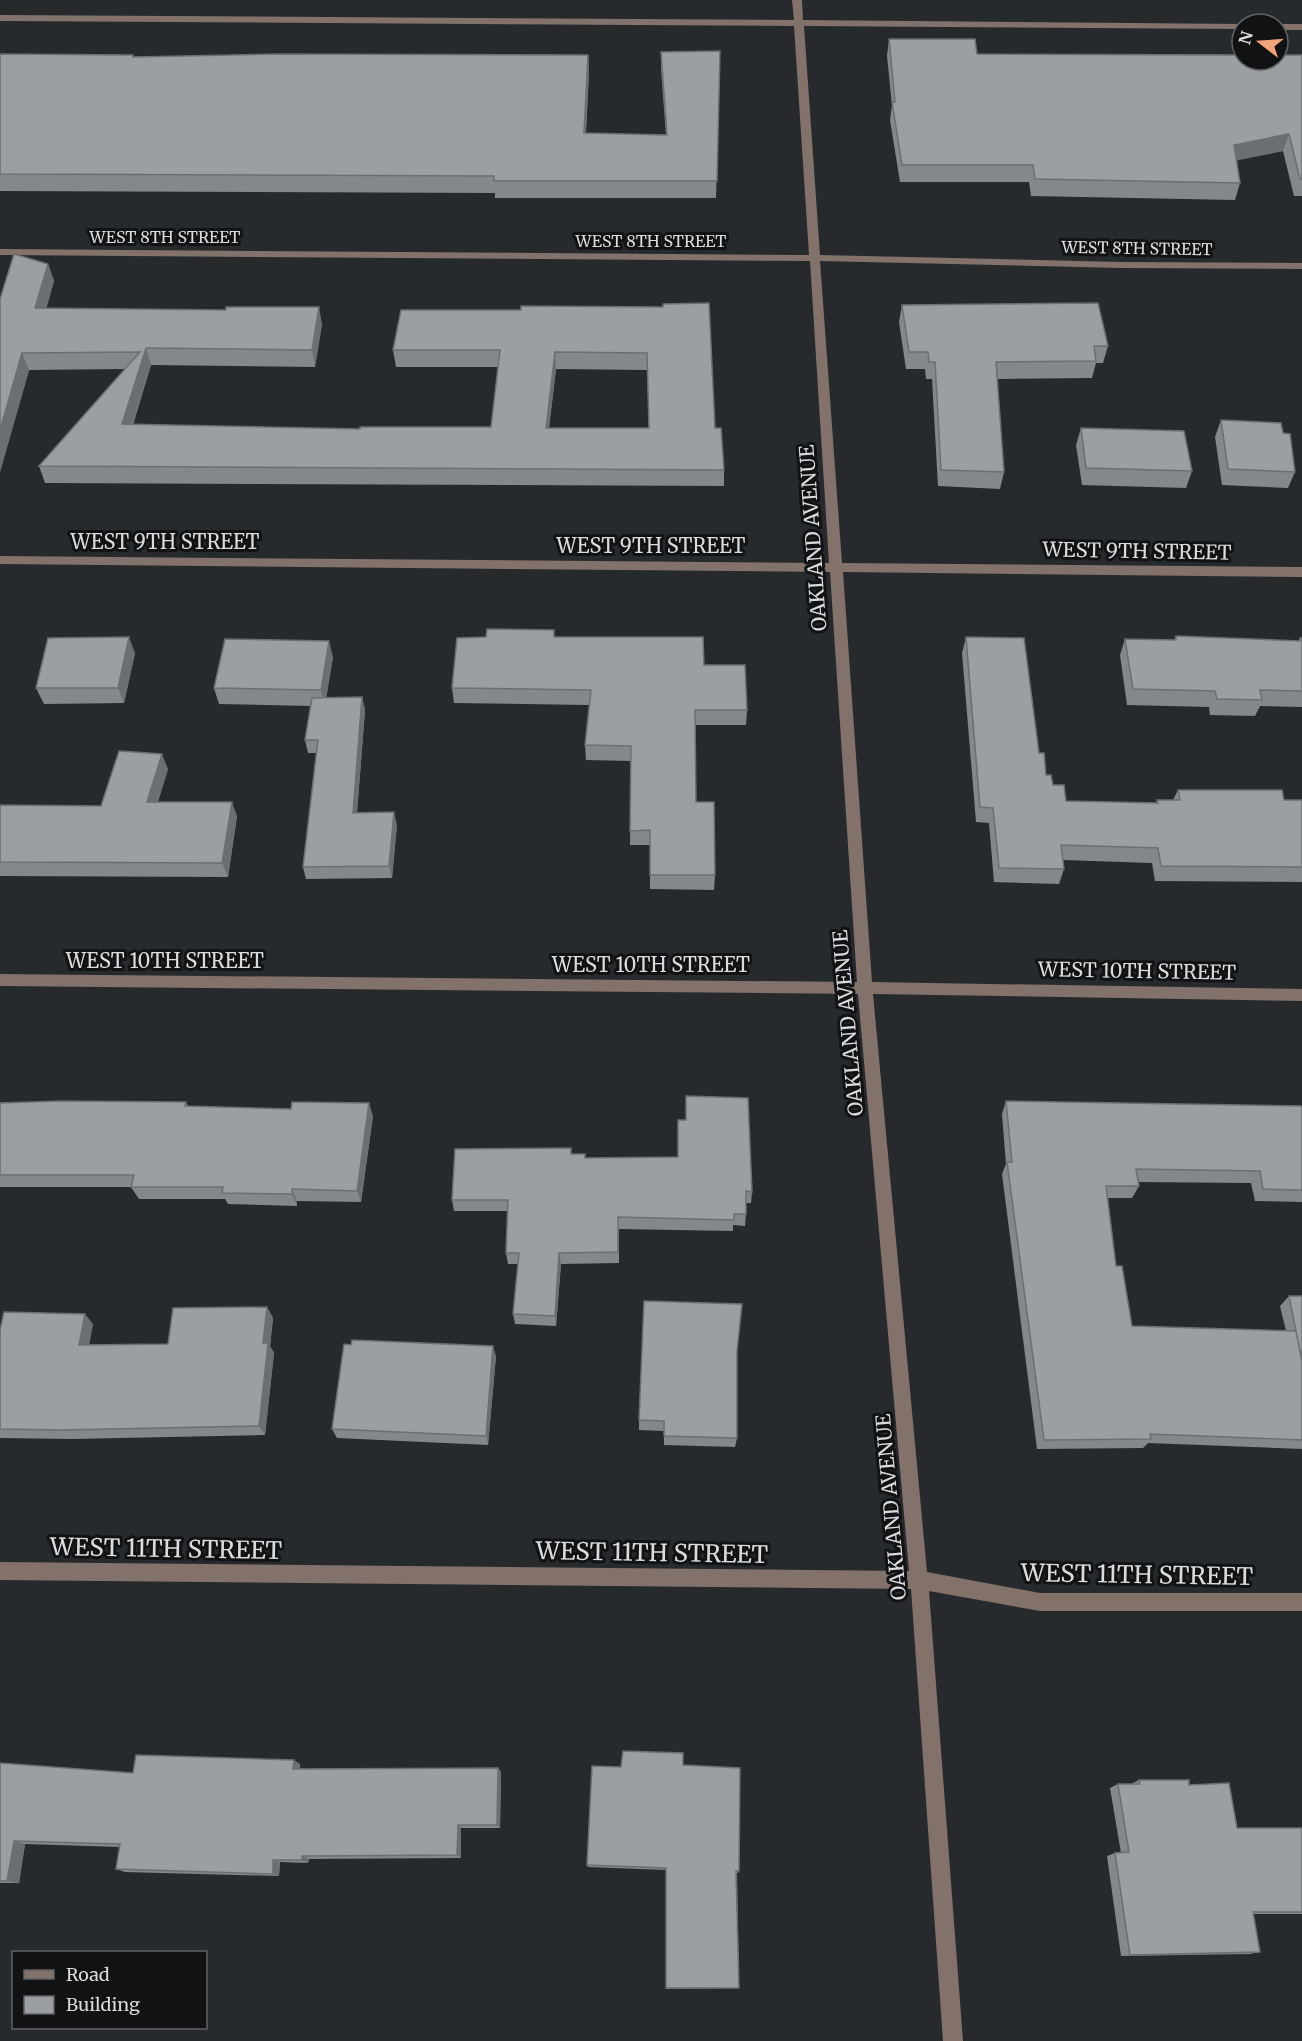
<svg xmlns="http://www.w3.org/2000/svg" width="1302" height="2041" font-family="Merriweather,serif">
  <rect width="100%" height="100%" fill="#272a2d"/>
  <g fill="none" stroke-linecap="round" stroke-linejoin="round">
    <!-- minor -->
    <path fill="#82726a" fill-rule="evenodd" d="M 792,0 L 802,0 L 803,20 L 1245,24 L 1242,24 L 1242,29 L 804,26 L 820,255 L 1122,262 L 1302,263 L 1302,269 L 1122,268 L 820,261 L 842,563 L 1302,567 L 1302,577 L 843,572 L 872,982 L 1302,989 L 1302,1001 L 873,994 L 927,1572 L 1040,1593 L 1302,1593 L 1302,1611 L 1040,1611 L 929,1591 L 963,2041 L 943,2041 L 911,1589 L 0,1580 L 0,1562 L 909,1571 L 858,994 L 0,986 L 0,974 L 857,982 L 830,572 L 0,564 L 0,556 L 829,563 L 810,261 L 0,255 L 0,249 L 809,255 L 794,26 L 0,21 L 0,15 L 794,20 Z
      M 1278,24 L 1302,24 L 1302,30 L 1278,30 Z"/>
  </g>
  <!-- wall -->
  <path fill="#85888b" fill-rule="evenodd" d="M 889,39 L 977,54 L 1302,55 L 1302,196 L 1294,196 L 1283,151 L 1237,160 L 1240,183 L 1235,200 L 1031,196 L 1029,182 L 900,182 L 890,120 L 892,105 L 887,56 Z
    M 720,51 L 716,198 L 495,198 L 495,193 L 0,191 L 0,54 L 134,57 L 588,55 L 589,72 L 586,133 L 666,135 L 661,69 L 661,52 Z
    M 14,254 L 48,264 L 54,281 L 46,308 L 322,324 L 315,367 L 151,365 L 133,425 L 360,429 L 491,427 L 498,367 L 396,367 L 393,350 L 521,310 L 663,307 L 715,428 L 724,470 L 724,486 L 45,483 L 39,466 L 125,369 L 29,370 L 0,472 ZM 556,369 L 647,370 L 649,428 L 549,428 Z
    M 902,305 L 1108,346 L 1103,363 L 1096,363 L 1092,378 L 997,379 L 1004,472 L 1000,489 L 938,486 L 932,379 L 926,379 L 925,369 L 906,369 L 899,322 Z
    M 1221,420 L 1283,433 L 1295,472 L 1288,488 L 1222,485 L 1215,437 Z
    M 1081,428 L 1192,471 L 1186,488 L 1082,485 L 1076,445 Z
    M 1176,636 L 1299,641 L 1300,638 L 1302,638 L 1302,707 L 1260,706 L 1255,716 L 1210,715 L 1209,707 L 1127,705 L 1120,655 L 1125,639 L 1174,640 Z
    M 555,637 L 704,665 L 747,710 L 746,725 L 695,725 L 696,802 L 715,875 L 714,890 L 650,889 L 650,845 L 630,845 L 631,761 L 586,760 L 585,745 L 589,705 L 454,703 L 452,688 Z
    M 966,637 L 1039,753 L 1046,775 L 1053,785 L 1066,801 L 1156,803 L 1157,800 L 1173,800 L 1178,790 L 1284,800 L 1302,800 L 1302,882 L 1155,881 L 1152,863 L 1063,860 L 1064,869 L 1059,884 L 994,882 L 989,823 L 976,822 L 962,653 Z
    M 135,653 L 124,703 L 44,704 L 36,688 Z
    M 333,657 L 326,698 L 362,697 L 365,710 L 357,813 L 397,825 L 392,878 L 306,879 L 303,867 L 316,753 L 308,753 L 305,740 L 310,706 L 219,704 L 214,688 Z
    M 168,769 L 158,802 L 237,816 L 228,877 L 0,876 L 0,805 L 101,806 Z
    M 686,1096 L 752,1192 L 751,1203 L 746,1203 L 746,1214 L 745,1226 L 733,1225 L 733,1231 L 619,1229 L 619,1263 L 561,1264 L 556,1326 L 515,1324 L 513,1314 L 518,1264 L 508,1264 L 506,1253 L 508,1211 L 454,1211 L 452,1200 L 571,1154 L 585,1158 L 678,1157 L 686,1120 Z
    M 1006,1101 L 1302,1106 L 1302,1202 L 1255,1201 L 1251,1183 L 1138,1182 L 1139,1186 L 1132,1198 L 1108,1198 L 1116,1266 L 1132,1326 L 1286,1331 L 1280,1306 L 1289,1296 L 1302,1296 L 1302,1449 L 1148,1443 L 1143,1448 L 1037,1449 L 1002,1174 L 1006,1164 L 1002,1114 Z
    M 186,1102 L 188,1106 L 373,1116 L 361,1202 L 297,1201 L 297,1206 L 228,1204 L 225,1199 L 139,1199 L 131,1187 L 0,1187 L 0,1103 Z
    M 267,1307 L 273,1318 L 270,1346 L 274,1353 L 265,1435 L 71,1439 L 0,1438 L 0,1330 L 93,1324 L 89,1345 L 168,1344 Z
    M 737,1351 L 737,1438 L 735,1447 L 664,1445 L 664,1431 L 639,1430 L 639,1420 Z
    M 496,1356 L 488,1445 L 337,1438 L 332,1429 Z
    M 0,1763 L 133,1773 L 300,1764 L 300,1769 L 498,1768 L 501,1772 L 500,1828 L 461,1828 L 461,1858 L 309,1859 L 308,1863 L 280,1862 L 279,1876 L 125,1872 L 116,1869 L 120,1847 L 25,1844 L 19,1883 L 0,1883 Z
    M 683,1765 L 739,1871 L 738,1873 L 737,1873 L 739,1988 L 738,1988 L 666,1989 L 666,1870 L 588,1867 L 587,1865 L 621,1767 Z
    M 1139,1780 L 1189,1785 L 1237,1828 L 1302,1828 L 1302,1914 L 1253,1914 L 1260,1952 L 1250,1954 L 1121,1956 L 1107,1856 L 1115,1853 L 1121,1853 L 1110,1788 L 1118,1784 L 1131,1784 Z"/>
  <!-- shaded-wall -->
  <path fill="#6c6f71" d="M 588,55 L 589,72 L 585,150 L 584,133 Z
    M 1289,134 L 1283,151 L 1229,162 L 1234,145 Z
    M 48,264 L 54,281 L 42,325 L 35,308 Z
    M 319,307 L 322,324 L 315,367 L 312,350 Z
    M 146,348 L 151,365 L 127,441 L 122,424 Z
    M 555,352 L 556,369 L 547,444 L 546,428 Z
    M 22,353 L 29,370 L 0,472 L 0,430 Z
    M 129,637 L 135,653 L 124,703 L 118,688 Z
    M 329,641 L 333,657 L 325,706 L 321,690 Z
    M 362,697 L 365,710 L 356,825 L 353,813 Z
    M 162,754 L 168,769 L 153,817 L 147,802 Z
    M 232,802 L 237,816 L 228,877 L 222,863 Z
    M 394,812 L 397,825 L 392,878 L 389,866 Z
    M 369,1103 L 373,1116 L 361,1202 L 357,1191 Z
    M 292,1189 L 297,1201 L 297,1206 L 292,1194 Z
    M 559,1253 L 561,1264 L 556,1326 L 555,1316 Z
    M 267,1307 L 273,1318 L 270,1346 L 274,1353 L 265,1435 L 259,1426 L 263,1343 Z
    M 85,1314 L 93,1324 L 87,1355 L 79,1345 Z
    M 493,1346 L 496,1356 L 488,1445 L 486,1436 Z
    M 294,1760 L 300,1764 L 299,1774 L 293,1769 Z
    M 498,1768 L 501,1772 L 500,1828 L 497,1825 Z
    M 458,1825 L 461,1828 L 461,1858 L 457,1855 Z
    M 14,1841 L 25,1844 L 19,1883 L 7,1881 Z
    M 302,1856 L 309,1859 L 308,1863 L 302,1860 Z
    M 273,1860 L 280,1862 L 279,1876 L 273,1874 Z"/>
  <!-- building -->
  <path fill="#9b9ea2" stroke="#6c6f71" stroke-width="1.5" fill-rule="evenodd" d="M 889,39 L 975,39 L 977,54 L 1242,55 L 1242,60 L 1278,60 L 1278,55 L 1302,55 L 1302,179 L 1300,179 L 1289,134 L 1234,145 L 1240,183 L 1035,179 L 1033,165 L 902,165 L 892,102 L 895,102 Z
    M 720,51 L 717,181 L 494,181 L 494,176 L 0,174 L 0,54 L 133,55 L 133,57 L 280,54 L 588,55 L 584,133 L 667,135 L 661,52 Z
    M 14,254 L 48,264 L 35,308 L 226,310 L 226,307 L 319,307 L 312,350 L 146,348 L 122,424 L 360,429 L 360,427 L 491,427 L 500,350 L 393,350 L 401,310 L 521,310 L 521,306 L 663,307 L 663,304 L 709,303 L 715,428 L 721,428 L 724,470 L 39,466 L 140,352 L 22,353 L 0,430 L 0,299 ZM 555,352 L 647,353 L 649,428 L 546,428 Z
    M 1098,303 L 1108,346 L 1094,346 L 1096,361 L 996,362 L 1004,472 L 941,470 L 935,362 L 929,362 L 928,352 L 909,352 L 902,305 Z
    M 1221,420 L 1281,423 L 1283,433 L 1290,434 L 1295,472 L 1228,469 Z
    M 1081,428 L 1184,431 L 1192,471 L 1086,468 Z
    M 487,629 L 554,630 L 554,637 L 703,637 L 704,665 L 745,665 L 747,710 L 695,710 L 696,802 L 714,802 L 715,875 L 650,875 L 650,830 L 630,831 L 631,746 L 585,745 L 591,690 L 452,688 L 457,638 L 486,637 Z
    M 1176,636 L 1300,641 L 1300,638 L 1302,638 L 1302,691 L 1260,690 L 1262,700 L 1217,699 L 1215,691 L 1133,689 L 1125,639 L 1176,640 Z
    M 129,637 L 118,688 L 36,688 L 48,638 Z
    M 966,637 L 1024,638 L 1039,753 L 1044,753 L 1046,775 L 1051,775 L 1053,785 L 1064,785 L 1066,801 L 1158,803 L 1157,800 L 1180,800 L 1178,790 L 1282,790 L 1284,800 L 1302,800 L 1302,867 L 1161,866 L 1158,848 L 1061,845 L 1064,869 L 999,868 L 993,808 L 980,807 Z
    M 225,639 L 329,641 L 321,690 L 214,688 Z
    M 362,697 L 353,813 L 394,812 L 389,866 L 303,867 L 318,740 L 305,740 L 312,698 Z
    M 119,751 L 162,754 L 147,802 L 232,802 L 222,863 L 0,862 L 0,805 L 101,806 Z
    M 686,1096 L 748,1098 L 752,1192 L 746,1191 L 746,1214 L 734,1214 L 734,1220 L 618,1217 L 618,1252 L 559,1253 L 555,1316 L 513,1314 L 519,1253 L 506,1253 L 508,1200 L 452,1200 L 455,1149 L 571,1148 L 571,1154 L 585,1154 L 585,1158 L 678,1157 L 678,1120 L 686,1120 Z
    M 61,1101 L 186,1102 L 185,1106 L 291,1109 L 292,1102 L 369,1103 L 357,1191 L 292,1189 L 292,1194 L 222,1193 L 223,1187 L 131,1187 L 134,1175 L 0,1175 L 0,1103 Z
    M 1006,1101 L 1302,1106 L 1302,1190 L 1263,1189 L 1260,1171 L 1136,1169 L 1139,1186 L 1106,1186 L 1116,1266 L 1122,1266 L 1132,1326 L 1296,1331 L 1302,1362 L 1302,1440 L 1150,1434 L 1151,1439 L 1044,1440 L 1007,1162 L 1012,1162 Z
    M 1289,1296 L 1302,1296 L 1302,1360 L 1296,1331 Z
    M 644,1301 L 742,1304 L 737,1351 L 737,1438 L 664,1436 L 664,1421 L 639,1420 Z
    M 267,1307 L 263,1343 L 268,1343 L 259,1426 L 62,1430 L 0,1429 L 0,1330 L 4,1312 L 85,1314 L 79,1345 L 168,1344 L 173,1308 Z
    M 352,1340 L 493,1346 L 486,1436 L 332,1429 L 344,1344 L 351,1345 Z
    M 623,1751 L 683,1753 L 683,1765 L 740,1768 L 739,1871 L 736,1871 L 739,1988 L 666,1988 L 666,1868 L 587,1865 L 592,1766 L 621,1767 Z
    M 136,1755 L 294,1760 L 293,1769 L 498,1768 L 497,1825 L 458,1825 L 457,1855 L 302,1856 L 302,1860 L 273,1860 L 273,1874 L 116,1869 L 120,1844 L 14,1841 L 7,1881 L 0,1881 L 0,1763 L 133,1773 Z
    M 1139,1780 L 1189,1780 L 1189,1785 L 1229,1783 L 1237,1828 L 1302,1828 L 1302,1912 L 1253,1912 L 1260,1952 L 1130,1955 L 1115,1853 L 1129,1852 L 1118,1784 L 1140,1784 Z"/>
  <g text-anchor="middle" stroke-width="6" stroke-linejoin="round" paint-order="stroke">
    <!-- far-street labels -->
    <g font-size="16" fill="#d9dbdd" stroke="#111214">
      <text x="165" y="243">WEST 8TH STREET</text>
      <text x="651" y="247">WEST 8TH STREET</text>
      <text transform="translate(1137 248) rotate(1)" y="6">WEST 8TH STREET</text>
    </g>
    <!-- street labels -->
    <g font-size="20" fill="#d9dbdd" stroke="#111214">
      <text transform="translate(813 538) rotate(-94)" y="7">OAKLAND AVENUE</text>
      <text x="165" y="549">WEST 9TH STREET</text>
      <text x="651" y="553">WEST 9TH STREET</text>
      <text transform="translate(1137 551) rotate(1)" y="7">WEST 9TH STREET</text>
      <text x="165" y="968">WEST 10TH STREET</text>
      <text x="651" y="972">WEST 10TH STREET</text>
      <text transform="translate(1137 971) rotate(1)" y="7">WEST 10TH STREET</text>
      <text transform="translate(848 1023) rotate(-95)" y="7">OAKLAND AVENUE</text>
      <text transform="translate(891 1507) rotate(-95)" y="7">OAKLAND AVENUE</text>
    </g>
    <!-- near-street labels -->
    <g font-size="24" fill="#d9dbdd" stroke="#111214">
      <text transform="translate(166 1549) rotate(1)" y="8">WEST 11TH STREET</text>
      <text transform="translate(652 1553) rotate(1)" y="8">WEST 11TH STREET</text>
      <text transform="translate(1137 1575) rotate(1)" y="8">WEST 11TH STREET</text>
    </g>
  </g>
  <!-- legend -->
  <rect x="12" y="1951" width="195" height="78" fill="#111214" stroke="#616264" stroke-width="1.5"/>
  <rect x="24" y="1970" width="30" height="9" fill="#82726a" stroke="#616264" stroke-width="1.5"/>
  <text x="66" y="1981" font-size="18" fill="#d9dbdd">Road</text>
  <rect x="24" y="1996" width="30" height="18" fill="#9b9ea2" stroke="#616264" stroke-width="1.5"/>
  <text x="66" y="2011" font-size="18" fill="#d9dbdd">Building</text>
  <!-- north arrow -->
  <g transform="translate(1260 42) rotate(287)"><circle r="28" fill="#111214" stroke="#616264" stroke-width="1.5"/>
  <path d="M0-4.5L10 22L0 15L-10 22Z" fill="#f1a27b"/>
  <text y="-9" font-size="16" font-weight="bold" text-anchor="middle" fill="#d9dbdd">N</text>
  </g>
</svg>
